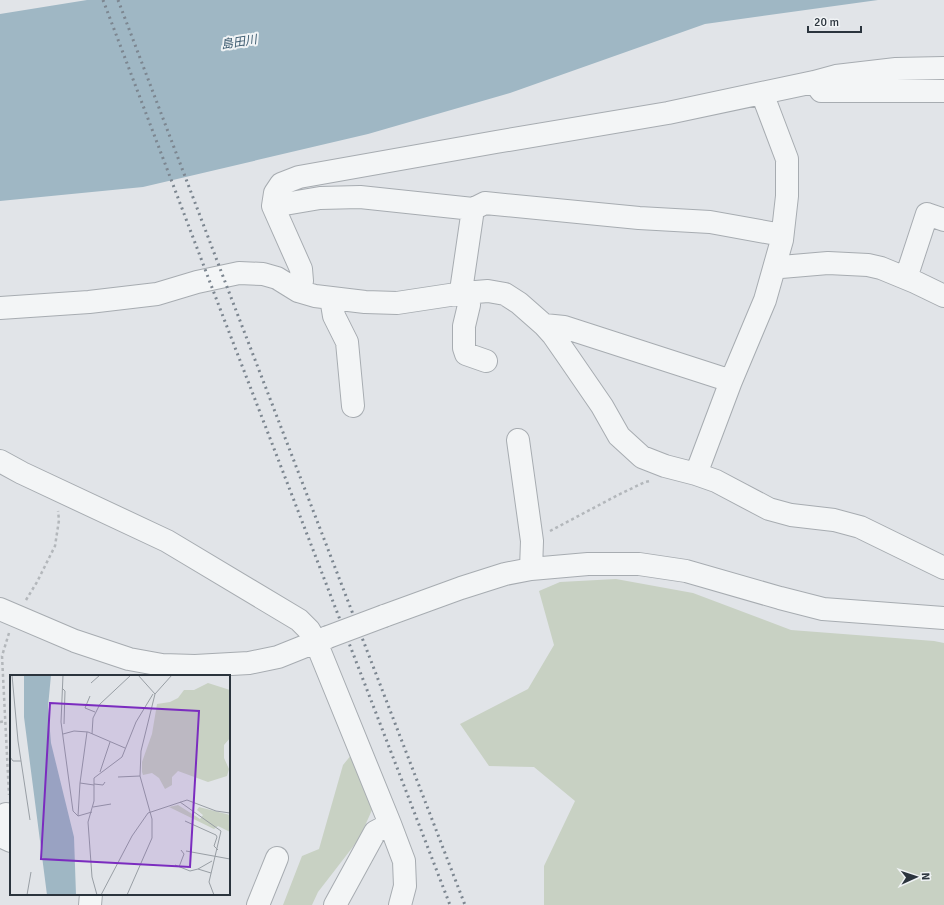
<svg xmlns="http://www.w3.org/2000/svg" width="944" height="905" font-family="Signika,'Noto Sans JP',sans-serif">
  <rect width="100%" height="100%" fill="#e1e4e8"/>
  <!-- green -->
  <path fill="#c8d1c3" d="M 616,579 L 693,593 L 791,630 L 934,641 L 944,643 L 944,905 L 544,905 L 544,866 L 575,801 L 534,767 L 489,766 L 460,724 L 528,689 L 554,645 L 539,591 L 560,582 Z
    M 352,754 L 372,810 L 359,839 L 318,892 L 312,905 L 283,905 L 302,856 L 319,849 L 343,765 Z"/>
  <!-- water -->
  <path fill="#9fb7c4" d="M 87,0 L 878,0 L 705,24 L 510,93 L 368,134 L 143,187 L 0,201 L 0,14 Z"/>
  <g fill="none" stroke-linecap="round" stroke-linejoin="round">
    <!-- minor casing -->
    <g stroke="#a7acb1" stroke-width="24">
      <path id="minor" d="M 815,83 L 821,91 L 944,91
        M 273,206 L 320,198 L 360,197 L 473,209 L 462,284 L 463,293
        M 473,209 L 485,203 L 639,218 L 710,222 L 782,235
        M 775,266 L 781,267 L 828,263 L 868,265 L 881,268 L 915,282 L 944,296
        M 906,278 L 927,214 L 944,220
        M 298,291 L 302,281 L 301,269 L 273,206 L 275,193 L 281,184 L 299,177 L 496,142 L 668,113 L 814,82 L 836,76 L 896,69 L 944,68
        M 468,293 L 469,305 L 464,326 L 464,348 L 466,354 L 486,361
        M 331,298 L 334,316 L 347,342 L 353,406
        M 0,308 L 89,302 L 157,294 L 197,282 L 239,273 L 263,274 L 277,278 L 298,291 L 315,296 L 365,302 L 397,303 L 463,293 L 488,291 L 505,294 L 519,303 L 544,325 L 553,335 L 569,358 L 602,406 L 619,436 L 642,457 L 665,466 L 696,474 L 716,481 L 769,509 L 791,515 L 834,520 L 860,527 L 944,568
        M 544,325 L 564,327 L 731,381
        M 518,440 L 532,541 L 531,569
        M 0,461 L 22,473 L 167,541 L 299,620 L 309,630 L 316,642 L 390,824 L 404,861 L 405,886 L 400,905
        M 696,474 L 731,381 L 765,300 L 782,240 L 787,196 L 787,159 L 762,93
        M 0,609 L 75,641 L 129,659 L 162,665 L 195,666 L 249,663 L 278,657 L 328,637
        M 384,616 L 461,588 L 505,574 L 531,569 L 588,564 L 639,564 L 686,571 L 780,598 L 823,609 L 944,618
        M 0,827 L 6,814
        M 0,836 L 11,841
        M 90,905 L 91,894
        M 258,905 L 277,858
        M 335,905 L 375,832 L 390,824"/>
    </g>
    <!-- path -->
    <path stroke="#b3b7bb" stroke-width="2.5" stroke-dasharray="3 3" stroke-linecap="butt" d="M 550,531 L 618,495 L 645,482 L 650,481
      M 26,600 L 37,582 L 55,546 L 59,520 L 58,511
      M 9,633 L 2,656 L 9,795
      M 0,722 L 5,721"/>
    <!-- minor -->
    <use href="#minor" stroke="#f3f5f6" stroke-width="22"/>
    <!-- rail -->
    <path stroke="#7c8690" stroke-width="3" stroke-dasharray="2 4" stroke-linecap="butt" d="M 103,0 L 219,306 L 450,905
      M 118,0 L 232,300 L 465,905"/>
    <!-- minor-bridge casing -->
    <g stroke="#a7acb1" stroke-width="24" stroke-linecap="butt">
      <path id="minor-bridge" d="M 328,637 L 384,616"/>
    </g>
    <!-- minor-bridge -->
    <use href="#minor-bridge" stroke="#f3f5f6" stroke-width="22"/>
  </g>
  <g text-anchor="middle" stroke-width="4" stroke-linejoin="round" paint-order="stroke">
    <!-- water labels -->
    <g font-size="12" font-style="italic" fill="#39586d" stroke="#f0f3f5">
      <text transform="translate(239 42) rotate(-9)" y="4">島田川</text>
    </g>
  </g>
  <!-- overview -->
  <g transform="translate(10 675)">
    <rect width="220" height="220" fill="#e1e4e8"/>
    <path d="M 198,8 L 220,15 L 220,63 L 214,70 L 214,83 L 219,94 L 217,101 L 198,107 L 168,96 L 162,102 L 162,110 L 155,114 L 149,103 L 142,98 L 133,100 L 132,97 L 132,87 L 142,59 L 147,29 L 160,27 L 168,23 L 174,15 L 184,15 ZM 168,130 L 190,144 L 193,140 L 187,135 L 189,132 L 220,140 L 220,157 L 208,151 L 204,154 L 159,132 Z" fill="#c8d1c3"/>
    <path d="M 14,0 L 41,0 L 38,32 L 41,68 L 64,162 L 66,220 L 37,220 L 14,42 Z" fill="#9fb7c4"/>
    <path fill="none" stroke="#989ea4" stroke-width="1" d="M 2,0 L 8,66 L 20,145M 53,0 L 51,47 L 63,136 L 68,141M 128,0 L 145,19M 81,8 L 90,0M 52,13 L 55,16 L 54,49M 80,21 L 75,33 L 85,37M 53,59 L 64,56 L 78,57 L 115,73M 82,59 L 83,43 L 90,29 L 121,0M 0,82 L 3,86 L 11,86M 90,97 L 100,67M 108,102 L 130,101M 70,108 L 77,57M 84,109 L 93,110 L 95,107M 170,127 L 211,156 L 199,207 L 204,220M 83,132 L 101,129M 68,141 L 70,108 L 84,110M 68,141 L 82,137M 175,146 L 206,160 L 207,162 L 204,171 L 208,175M 176,176 L 220,184M 220,184 L 220,200M 165,190 L 180,196 L 188,194 L 201,198M 169,192 L 174,179 L 171,175M 188,194 L 202,186M 17,220 L 21,197M 87,220 L 82,202 L 78,147 L 84,126 L 84,103 L 112,82 L 126,47 L 143,19M 91,220 L 122,161 L 138,138 L 177,125 L 206,136 L 220,138M 117,220 L 142,163 L 142,144 L 130,101 L 131,76 L 145,19 L 162,0"/>
    <path fill="#7b2cbf" fill-opacity="0.15" stroke="#7b2cbf" stroke-width="2" d="M 40,28 L 189,36 L 180,192 L 31,184 Z"/>
    <rect width="220" height="220" fill="none" stroke="#2b343d" stroke-width="2"/>
  </g>
  <!-- north arrow -->
  <g transform="translate(916 877) rotate(87)" stroke="#f0f3f5" stroke-width="3" paint-order="stroke">
  <path d="M0-3L7 15L0 10L-7 15Z" fill="#2b343d"/>
  <text y="-6" font-size="11" font-weight="bold" text-anchor="middle" fill="#2b343d">N</text>
  </g>
  <!-- scale -->
  <path d="M808 26v6h53v-6" fill="none" stroke="#2b343d" stroke-width="2"/>
  <text x="814" y="26" font-size="12" fill="#2b343d" stroke="#f0f3f5" stroke-width="3" paint-order="stroke">20 m</text>
</svg>
